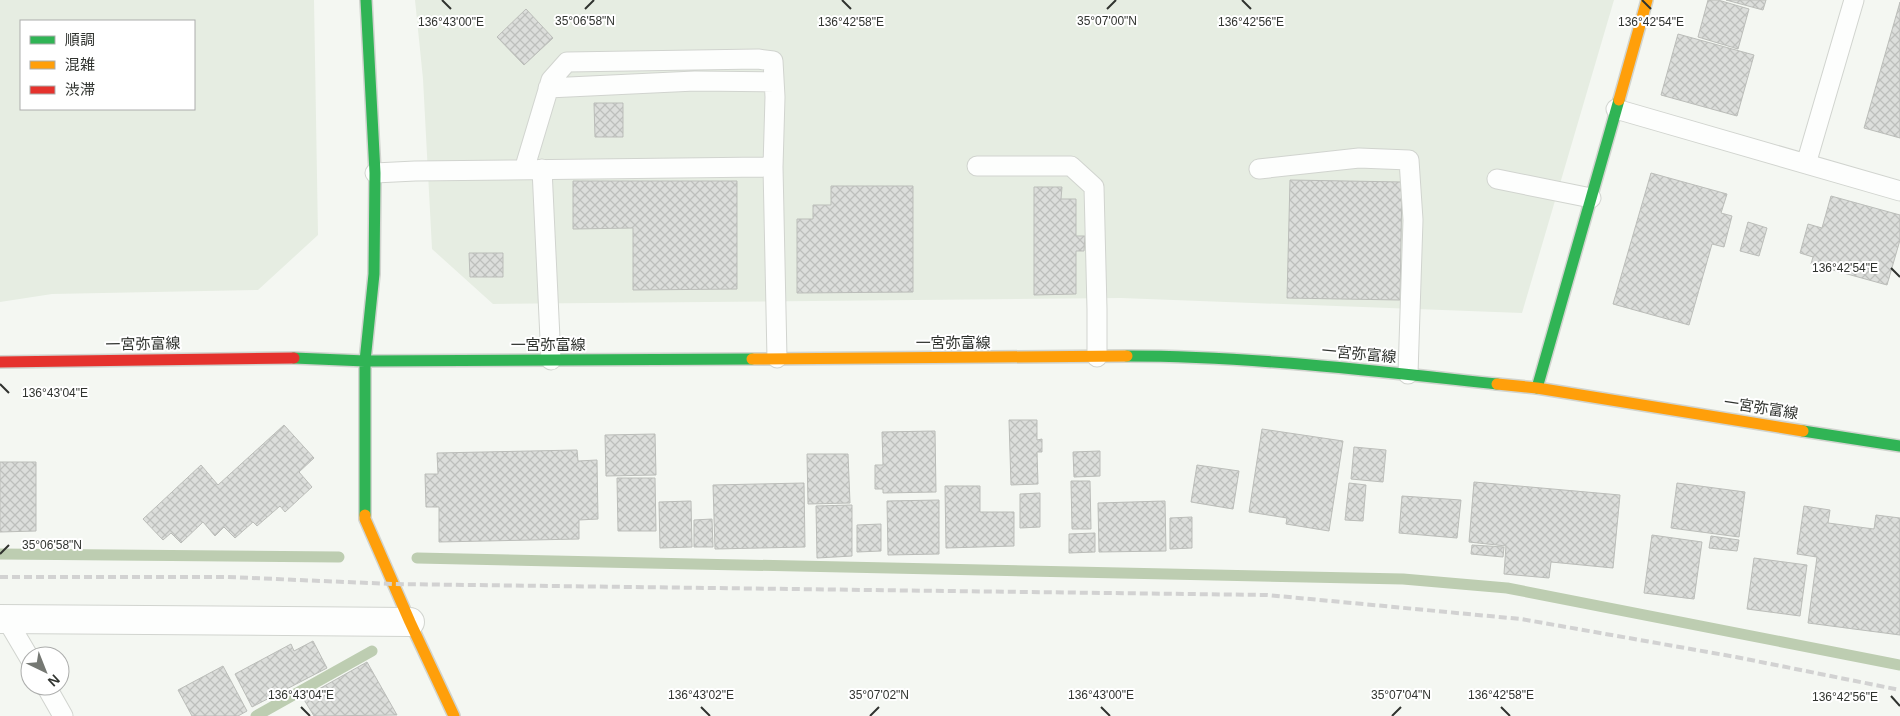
<svg xmlns="http://www.w3.org/2000/svg" width="1900" height="716" font-family="Arial,'Noto Sans JP',sans-serif">
  <defs>
    <pattern id="building-cross-hatch" width="8" height="8" patternUnits="userSpaceOnUse" patternTransform="scale(1.25)"><rect width="8" height="8" fill="#dcdedb"/><path d="M0 0l8 8M0 8l8-8" fill="none" stroke="#bdbfbc"/></pattern>
  </defs>
  <rect width="100%" height="100%" fill="#f4f7f2"/>
  <!-- built -->
  <path fill="#e6ede2" fill-rule="evenodd" d="M 0,0 L 314,0 L 318,235 L 258,290 L 52,294 L 0,302 ZM 21,21 L 194,21 L 194,109 L 21,109 Z
    M 415,0 L 1614,0 L 1522,313 L 1121,298 L 493,304 L 432,249 L 423,79 Z"/>
  <g fill="none" stroke-linecap="round" stroke-linejoin="round">
    <!-- stream -->
    <path stroke="#bdcdb1" stroke-width="11" d="M 0,554 L 339,557
      M 417,558 L 1403,579 L 1507,588 L 1900,665
      M 256,716 L 372,651"/>
  </g>
  <!-- building -->
  <path fill="url(#building-cross-hatch)" stroke="#bbbdb9" d="M 1708,0 L 1718,0 L 1749,9 L 1738,49 L 1698,37 Z
    M 1726,0 L 1766,0 L 1763,10 Z
    M 1900,2 L 1900,138 L 1864,128 Z
    M 526,9 L 553,38 L 524,65 L 497,37 Z
    M 1678,34 L 1754,55 L 1737,116 L 1661,95 Z
    M 594,103 L 623,103 L 623,137 L 595,137 Z
    M 1651,173 L 1727,194 L 1721,213 L 1732,216 L 1724,247 L 1712,244 L 1689,325 L 1613,304 Z
    M 1290,180 L 1402,182 L 1400,300 L 1287,298 Z
    M 573,181 L 737,181 L 737,289 L 633,290 L 633,228 L 573,229 Z
    M 831,186 L 913,186 L 913,292 L 797,293 L 797,219 L 813,219 L 813,205 L 831,205 Z
    M 1034,187 L 1062,187 L 1061,199 L 1076,199 L 1076,236 L 1085,236 L 1084,251 L 1076,251 L 1076,294 L 1034,295 Z
    M 1831,196 L 1900,215 L 1900,240 L 1887,285 L 1811,264 L 1813,257 L 1800,253 L 1808,224 L 1822,228 Z
    M 1748,222 L 1767,228 L 1759,256 L 1740,251 Z
    M 469,253 L 503,253 L 503,277 L 470,277 Z
    M 1009,420 L 1037,420 L 1037,440 L 1042,439 L 1042,452 L 1037,452 L 1038,484 L 1011,485 Z
    M 284,425 L 314,458 L 299,472 L 312,487 L 285,512 L 280,506 L 257,526 L 253,522 L 235,538 L 224,527 L 215,536 L 203,522 L 181,543 L 171,533 L 163,540 L 143,519 L 201,465 L 218,485 Z
    M 1262,429 L 1343,441 L 1329,531 L 1286,524 L 1287,518 L 1249,512 Z
    M 935,431 L 936,492 L 883,493 L 883,489 L 875,489 L 875,465 L 883,465 L 882,432 Z
    M 655,434 L 656,475 L 606,476 L 605,435 Z
    M 1354,447 L 1386,450 L 1383,482 L 1351,479 Z
    M 577,450 L 578,461 L 597,460 L 598,519 L 579,520 L 579,539 L 439,542 L 439,507 L 426,507 L 425,474 L 438,474 L 437,453 Z
    M 1100,451 L 1100,476 L 1074,477 L 1073,452 Z
    M 807,454 L 848,454 L 850,503 L 808,504 Z
    M 0,462 L 36,462 L 36,531 L 0,532 Z
    M 1197,465 L 1239,471 L 1233,509 L 1191,502 Z
    M 617,478 L 655,478 L 656,531 L 618,531 Z
    M 1071,481 L 1090,481 L 1091,529 L 1072,529 Z
    M 1474,482 L 1620,495 L 1613,568 L 1551,562 L 1549,578 L 1504,574 L 1506,546 L 1469,542 Z
    M 804,483 L 805,547 L 715,549 L 713,485 Z
    M 1349,483 L 1366,485 L 1363,521 L 1345,520 Z
    M 1677,483 L 1745,492 L 1739,537 L 1671,528 Z
    M 945,486 L 980,486 L 980,512 L 1014,512 L 1014,546 L 946,548 Z
    M 1040,493 L 1040,527 L 1020,528 L 1020,494 Z
    M 1402,496 L 1461,500 L 1457,538 L 1399,533 Z
    M 939,500 L 939,554 L 888,555 L 887,501 Z
    M 691,501 L 692,547 L 660,548 L 659,502 Z
    M 1165,501 L 1166,551 L 1099,552 L 1098,503 Z
    M 852,505 L 852,556 L 817,558 L 816,506 Z
    M 1804,506 L 1830,510 L 1828,523 L 1874,529 L 1876,515 L 1900,518 L 1900,635 L 1808,623 L 1817,557 L 1797,554 Z
    M 1192,517 L 1192,548 L 1170,549 L 1170,518 Z
    M 712,519 L 713,547 L 694,547 L 694,520 Z
    M 881,524 L 881,551 L 857,552 L 857,525 Z
    M 1095,533 L 1095,552 L 1069,553 L 1069,534 Z
    M 1652,535 L 1702,542 L 1694,599 L 1644,593 Z
    M 1711,536 L 1739,540 L 1737,551 L 1709,548 Z
    M 1472,545 L 1504,547 L 1503,557 L 1471,554 Z
    M 1754,558 L 1807,565 L 1800,616 L 1747,609 Z
    M 313,641 L 327,668 L 252,707 L 235,674 L 291,644 L 294,651 Z
    M 367,662 L 397,715 L 314,716 L 303,698 Z
    M 223,666 L 247,711 L 238,716 L 192,716 L 178,690 Z"/>
  <g fill="none" stroke-linecap="round" stroke-linejoin="round">
    <!-- lane casing -->
    <g stroke="#d1d4cf" stroke-width="21">
      <path id="lane" d="M 548,88 L 695,81 L 774,82
        M 1616,109 L 1900,191
        M 1806,164 L 1854,0
        M 977,166 L 1071,166 L 1094,187 L 1097,309 L 1097,357
        M 542,169 L 551,360
        M 1259,169 L 1359,158 L 1409,160 L 1413,220 L 1408,374
        M 524,170 L 551,80 L 567,62 L 758,59 L 773,61 L 775,97 L 773,167 L 777,358
        M 375,173 L 415,171 L 773,167
        M 1497,179 L 1591,198
        M 7,620 L 30,659
        M 46,686 L 63,716"/>
    </g>
    <!-- street casing -->
    <g stroke="#d1d4cf" stroke-width="30">
      <path id="street" d="M 0,619 L 410,622"/>
    </g>
    <!-- fast casing -->
    <g stroke="#d1d4cf" stroke-width="14">
      <path id="fast" d="M 1127,356 C 1251,356 1374,371 1497,384
        M 294,358 L 365,361 L 752,359
        M 1537,388 L 1619,100
        M 1803,431 L 1900,446
        M 365,515 L 365,361 L 374,274 L 375,173 L 366,0"/>
    </g>
    <!-- slow casing -->
    <g stroke="#d1d4cf" stroke-width="14">
      <path id="slow" d="M 1619,100 L 1647,0
        M 752,359 L 1127,356
        M 1497,384 L 1537,388 L 1803,431
        M 365,515 L 365,519 L 410,622 L 454,716"/>
    </g>
    <!-- jam casing -->
    <g stroke="#d1d4cf" stroke-width="14">
      <path id="jam" d="M 0,362 L 294,358"/>
    </g>
    <!-- lane -->
    <use href="#lane" stroke="#fdfefd" stroke-width="19"/>
    <!-- street -->
    <use href="#street" stroke="#fdfefd" stroke-width="28"/>
    <!-- fast -->
    <use href="#fast" stroke="#30b455" stroke-width="11"/>
    <!-- slow -->
    <use href="#slow" stroke="#ff9f0a" stroke-width="11"/>
    <!-- jam -->
    <use href="#jam" stroke="#e5322d" stroke-width="11"/>
    <!-- rail -->
    <path stroke="#d2d2d2" stroke-width="4" stroke-dasharray="8 4" stroke-linecap="butt" d="M 0,577 L 228,577 L 393,584 L 1267,595 L 1521,619 L 1736,657 L 1900,690"/>
  </g>
  <!-- ticks -->
  <path fill="none" stroke="#30332f" stroke-width="2" d="M 442,0 L 451,9M 842,0 L 851,9M 1242,0 L 1251,9M 1642,0 L 1651,9M 585,9 L 594,0M 1107,9 L 1116,0M 1891,268 L 1900,277M 0,384 L 9,393M 0,554 L 9,545M 1891,696 L 1900,706M 301,707 L 310,716M 701,707 L 710,716M 1101,707 L 1110,716M 1501,707 L 1510,716M 870,716 L 879,707M 1392,716 L 1401,707"/>
  <g text-anchor="middle" stroke-width="4" stroke-linejoin="round" paint-order="stroke">
    <!-- street labels -->
    <g font-size="15" fill="#30332f" stroke="#fff">
      <text x="953" y="348">一宮弥富線</text>
      <text transform="translate(143 344) rotate(-1)" y="5">一宮弥富線</text>
      <text x="548" y="350">一宮弥富線</text>
      <text transform="translate(1359 354) rotate(5)" y="5">一宮弥富線</text>
      <text transform="translate(1761 408) rotate(9)" y="5">一宮弥富線</text>
    </g>
  </g>
  <g font-size="12" text-anchor="middle" fill="#30332f" stroke="#fff" stroke-width="4" stroke-linejoin="round" paint-order="stroke">
    <text x="585" y="25">35°06'58"N</text>
    <text x="1107" y="25">35°07'00"N</text>
    <text x="451" y="26">136°43'00"E</text>
    <text x="1651" y="26">136°42'54"E</text>
    <text x="851" y="26">136°42'58"E</text>
    <text x="1251" y="26">136°42'56"E</text>
    <text x="1845" y="272">136°42'54"E</text>
    <text x="55" y="397">136°43'04"E</text>
    <text x="52" y="549">35°06'58"N</text>
    <text x="301" y="699">136°43'04"E</text>
    <text x="701" y="699">136°43'02"E</text>
    <text x="1101" y="699">136°43'00"E</text>
    <text x="1501" y="699">136°42'58"E</text>
    <text x="879" y="699">35°07'02"N</text>
    <text x="1401" y="699">35°07'04"N</text>
    <text x="1845" y="701">136°42'56"E</text>
  </g>
  <!-- legend -->
  <rect x="20" y="20" width="175" height="90" fill="#ffffff" stroke="#acadac"/>
  <rect x="30" y="36" width="25" height="8" fill="#30b455" stroke="#acadac"/>
  <text x="65" y="45" font-size="15" fill="#30332f">順調</text>
  <rect x="30" y="61" width="25" height="8" fill="#ff9f0a" stroke="#acadac"/>
  <text x="65" y="70" font-size="15" fill="#30332f">混雑</text>
  <rect x="30" y="86" width="25" height="8" fill="#e5322d" stroke="#acadac"/>
  <text x="65" y="95" font-size="15" fill="#30332f">渋滞</text>
  <!-- north arrow -->
  <g transform="translate(45 671) rotate(137)"><circle r="24" fill="#ffffff" stroke="#acadac"/>
  <path d="M0-4L9 19L0 12L-9 19Z" fill="#757873"/>
  <text y="-8" font-size="14" font-weight="bold" text-anchor="middle" fill="#30332f">N</text>
  </g>
</svg>
